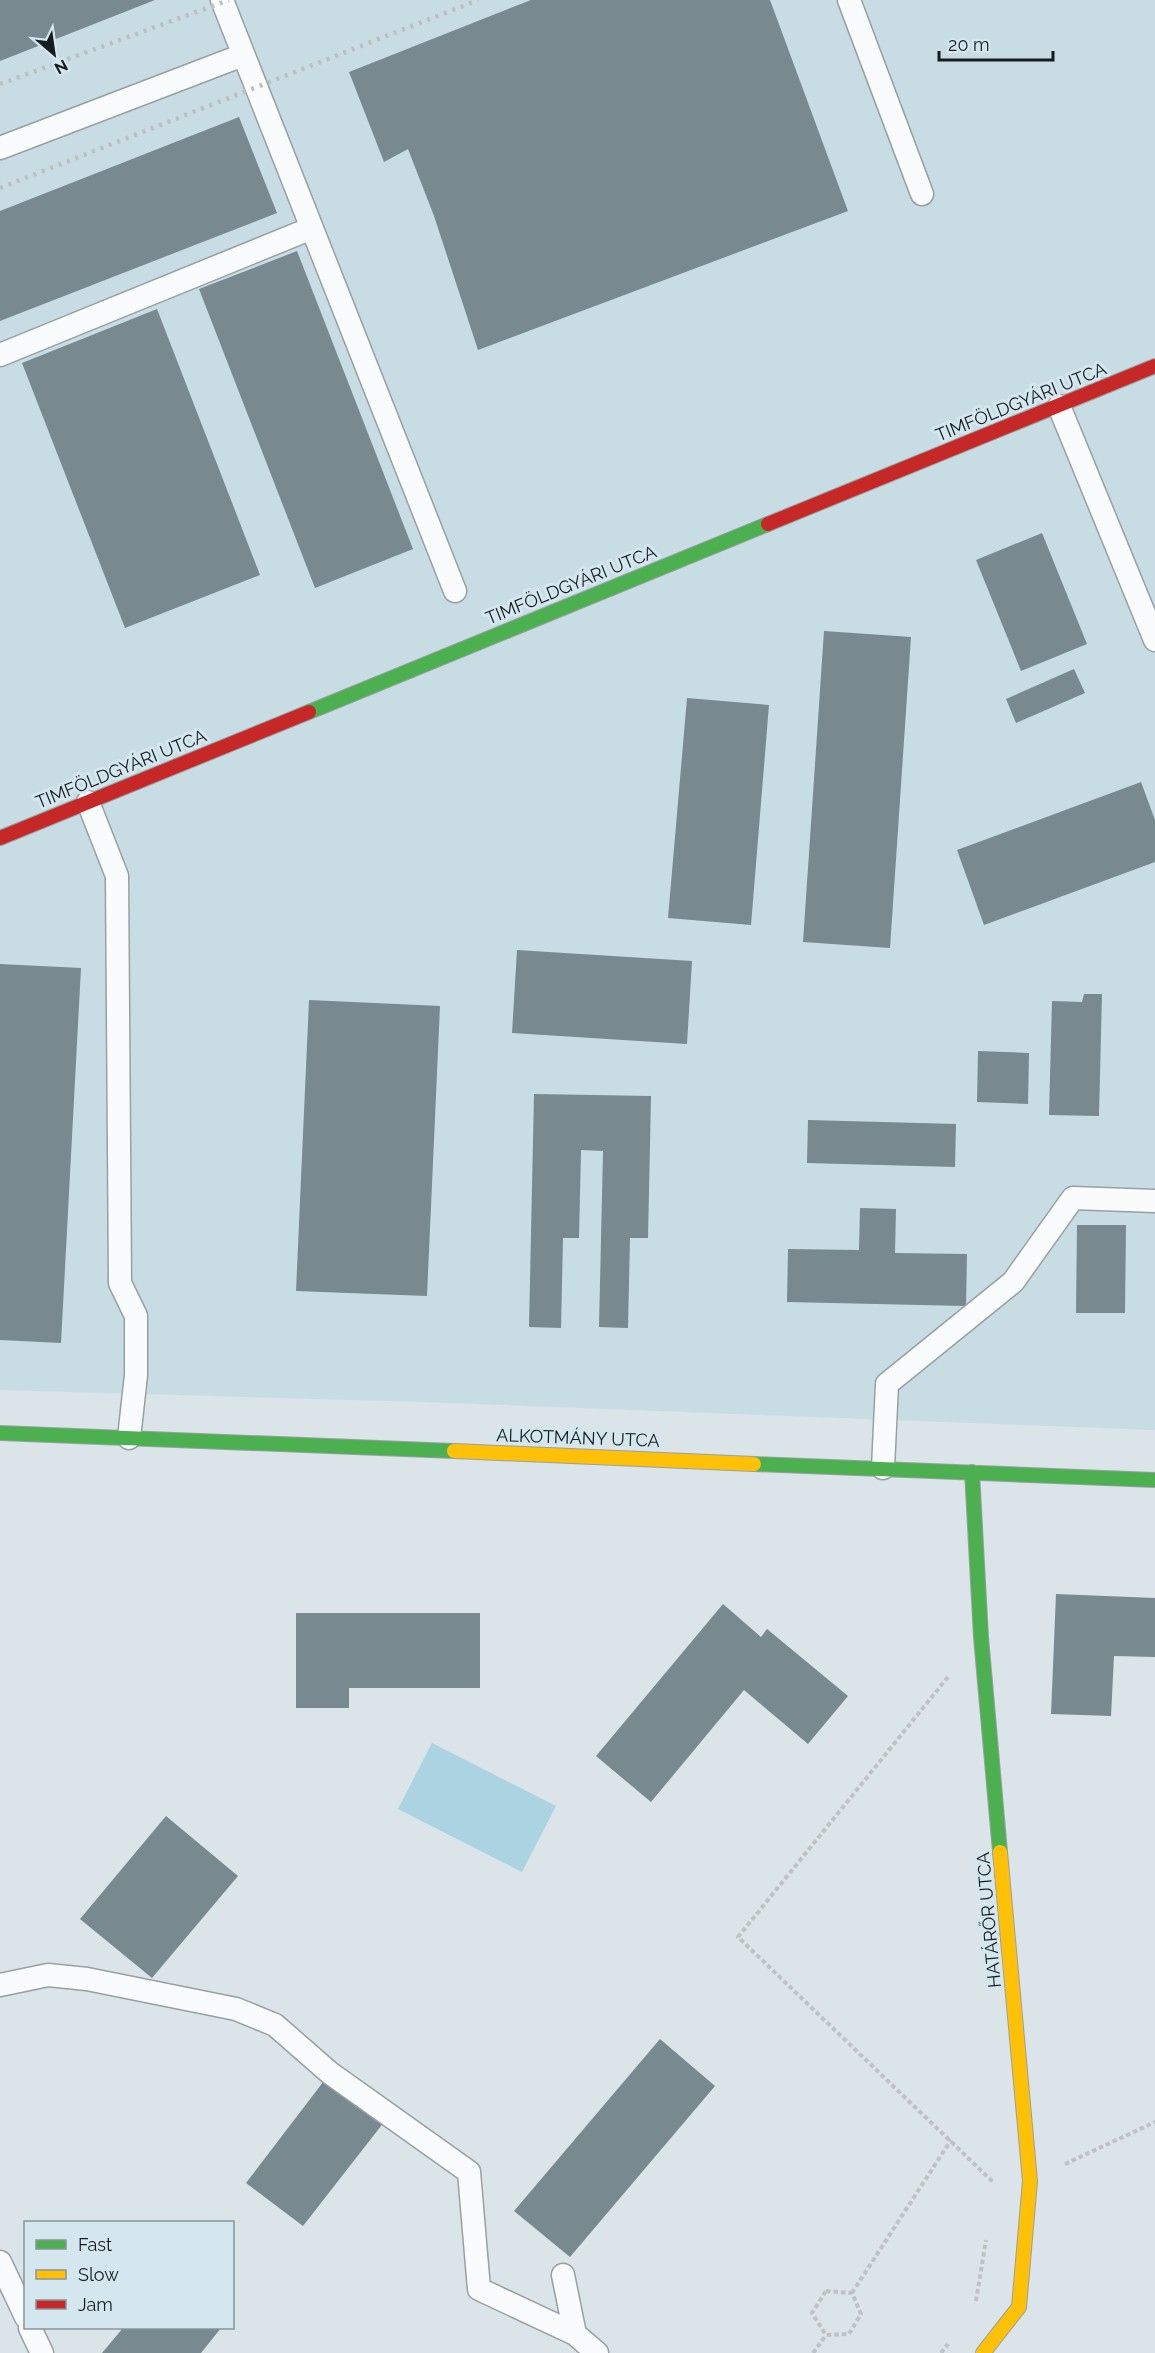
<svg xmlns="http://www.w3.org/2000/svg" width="1155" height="2353" font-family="Raleway,sans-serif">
  <rect width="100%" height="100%" fill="#dae4e9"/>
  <!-- built -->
  <path fill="#c8dce4" d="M 0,0 L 1155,0 L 1155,1430 L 424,1402 L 0,1390 Z"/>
  <!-- green -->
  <path fill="#acd3e2" d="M 432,1743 L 556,1806 L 522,1872 L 398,1809 Z"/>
  <!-- building -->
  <path fill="#78898f" d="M 0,0 L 155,0 L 0,61 Z
    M 531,0 L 770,0 L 848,211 L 478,350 L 434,216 L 408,149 L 384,162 L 349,72 Z
    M 239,117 L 277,213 L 0,321 L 0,211 Z
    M 297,251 L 413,549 L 315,588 L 199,289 Z
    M 157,309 L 260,575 L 125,628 L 22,363 Z
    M 1042,533 L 1087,644 L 1021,671 L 976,560 Z
    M 824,631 L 911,637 L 890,948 L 803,942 Z
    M 1074,669 L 1085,693 L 1016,723 L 1006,699 Z
    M 687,698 L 769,705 L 751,925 L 668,918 Z
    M 1141,782 L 1155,820 L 1155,862 L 984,925 L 957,850 Z
    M 517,950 L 692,961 L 687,1044 L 512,1033 Z
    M 0,964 L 81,968 L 61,1343 L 0,1340 Z
    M 1084,994 L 1102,994 L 1099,1116 L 1049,1115 L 1052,1001 L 1082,1002 Z
    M 309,1000 L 440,1006 L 427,1296 L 296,1291 Z
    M 978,1051 L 1029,1053 L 1028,1104 L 977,1102 Z
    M 534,1094 L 651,1096 L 648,1238 L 630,1238 L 628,1328 L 599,1327 L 603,1151 L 581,1150 L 579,1238 L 563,1238 L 561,1328 L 529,1327 Z
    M 808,1120 L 956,1124 L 955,1167 L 807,1163 Z
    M 860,1208 L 896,1209 L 895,1253 L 967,1254 L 966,1306 L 787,1302 L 788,1249 L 859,1250 Z
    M 1077,1225 L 1126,1225 L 1125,1313 L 1076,1313 Z
    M 1056,1594 L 1155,1598 L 1155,1657 L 1114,1656 L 1111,1716 L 1051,1714 Z
    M 723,1604 L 761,1637 L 767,1629 L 848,1696 L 808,1744 L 744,1690 L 651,1802 L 596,1756 Z
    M 296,1613 L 480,1613 L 480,1688 L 349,1688 L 349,1708 L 296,1708 Z
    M 166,1816 L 238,1876 L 152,1978 L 80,1919 Z
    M 660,2039 L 715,2086 L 570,2257 L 514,2211 Z
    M 330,2073 L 388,2117 L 303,2226 L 246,2183 Z
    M 123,2328 L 221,2328 L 201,2353 L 102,2353 Z"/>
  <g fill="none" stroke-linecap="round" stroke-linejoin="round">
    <!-- lane casing -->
    <g stroke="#98a0a3" stroke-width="25">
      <path id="lane" d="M 222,0 L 455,591
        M 849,0 L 922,194
        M 0,148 L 243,55
        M 0,355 L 312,228
        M 1059,406 L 1155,640
        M 88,802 L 117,876 L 120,1283 L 136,1316 L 136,1375 L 129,1438
        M 883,1468 L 887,1384 L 1013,1282 L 1073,1198 L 1155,1201
        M 0,1985 L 48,1975 L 87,1979 L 236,2009 L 275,2025 L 330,2073 L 469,2172 L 479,2289 L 575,2334
        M 0,2262 L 26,2317
        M 563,2275 L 575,2334 L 597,2353
        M 30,2328 L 42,2353"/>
    </g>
    <!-- fast casing -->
    <g stroke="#98a0a3" stroke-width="16">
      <path id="fast" d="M 309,712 L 768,524
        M 0,1433 L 454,1451
        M 754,1464 L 1155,1480
        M 972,1472 L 981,1637 L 1000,1852"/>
    </g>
    <!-- slow casing -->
    <g stroke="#98a0a3" stroke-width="16">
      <path id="slow" d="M 454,1451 L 754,1464
        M 983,2353 L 1019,2307 L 1030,2181 L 1000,1852"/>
    </g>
    <!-- jam casing -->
    <g stroke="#98a0a3" stroke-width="16">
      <path id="jam" d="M 768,524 L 1155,366
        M 0,838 L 309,712"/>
    </g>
    <!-- path -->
    <path stroke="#bfc2c4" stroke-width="4" stroke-dasharray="4.5 3" stroke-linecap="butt" d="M 948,1677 L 738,1937 L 993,2182
      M 1065,2164 L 1155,2122
      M 826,2291 L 852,2293 L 861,2314 L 849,2334 L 826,2335 L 812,2313 Z
      M 852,2293 L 951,2140
      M 976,2301 L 986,2240
      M 813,2353 L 826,2335
      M 941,2353 L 948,2344"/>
    <!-- lane -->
    <use href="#lane" stroke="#f9fbfc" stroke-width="22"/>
    <!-- fast -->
    <use href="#fast" stroke="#4caf50" stroke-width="14"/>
    <!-- slow -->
    <use href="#slow" stroke="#ffc107" stroke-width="14"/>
    <!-- jam -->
    <use href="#jam" stroke="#c62828" stroke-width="14"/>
    <!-- rail -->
    <path stroke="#bcbfbf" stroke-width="4.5" stroke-dasharray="3 6" stroke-linecap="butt" d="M 0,84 L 229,0
      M 0,188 L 478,0"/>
  </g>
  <g text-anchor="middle" stroke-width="6" stroke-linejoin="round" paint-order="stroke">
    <!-- street labels -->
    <g font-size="18" fill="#151b1e" stroke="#d4e7ef">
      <text transform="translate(1021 402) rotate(-22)" y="6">TIMFÖLDGYÁRI UTCA</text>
      <text transform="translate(571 585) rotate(-22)" y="6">TIMFÖLDGYÁRI UTCA</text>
      <text transform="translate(121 769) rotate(-22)" y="6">TIMFÖLDGYÁRI UTCA</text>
      <text transform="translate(578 1438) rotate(2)" y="6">ALKOTMÁNY UTCA</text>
      <text transform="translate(989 1920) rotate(-95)" y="6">HATÁRŐR UTCA</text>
    </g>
  </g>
  <!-- legend -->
  <rect x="24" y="2221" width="210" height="108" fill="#d4e7ef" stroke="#88959b" stroke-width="1.5"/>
  <rect x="36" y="2240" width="30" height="9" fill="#4caf50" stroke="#88959b" stroke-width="1.5"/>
  <text x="78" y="2251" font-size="18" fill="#151b1e">Fast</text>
  <rect x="36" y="2270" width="30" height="9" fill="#ffc107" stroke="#88959b" stroke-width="1.5"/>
  <text x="78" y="2281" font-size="18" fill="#151b1e">Slow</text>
  <rect x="36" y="2300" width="30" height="9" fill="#c62828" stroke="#88959b" stroke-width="1.5"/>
  <text x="78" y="2311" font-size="18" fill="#151b1e">Jam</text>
  <!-- north arrow -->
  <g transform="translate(54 54) rotate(151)" stroke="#d4e7ef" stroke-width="4.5" paint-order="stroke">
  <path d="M0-4.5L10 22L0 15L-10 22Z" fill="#151b1e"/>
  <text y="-9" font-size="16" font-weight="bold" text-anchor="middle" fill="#151b1e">N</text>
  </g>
  <!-- scale -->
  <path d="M939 51v9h114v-9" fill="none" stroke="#151b1e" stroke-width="3"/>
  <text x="948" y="51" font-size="18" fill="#151b1e" stroke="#d4e7ef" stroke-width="4.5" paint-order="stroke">20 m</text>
</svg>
